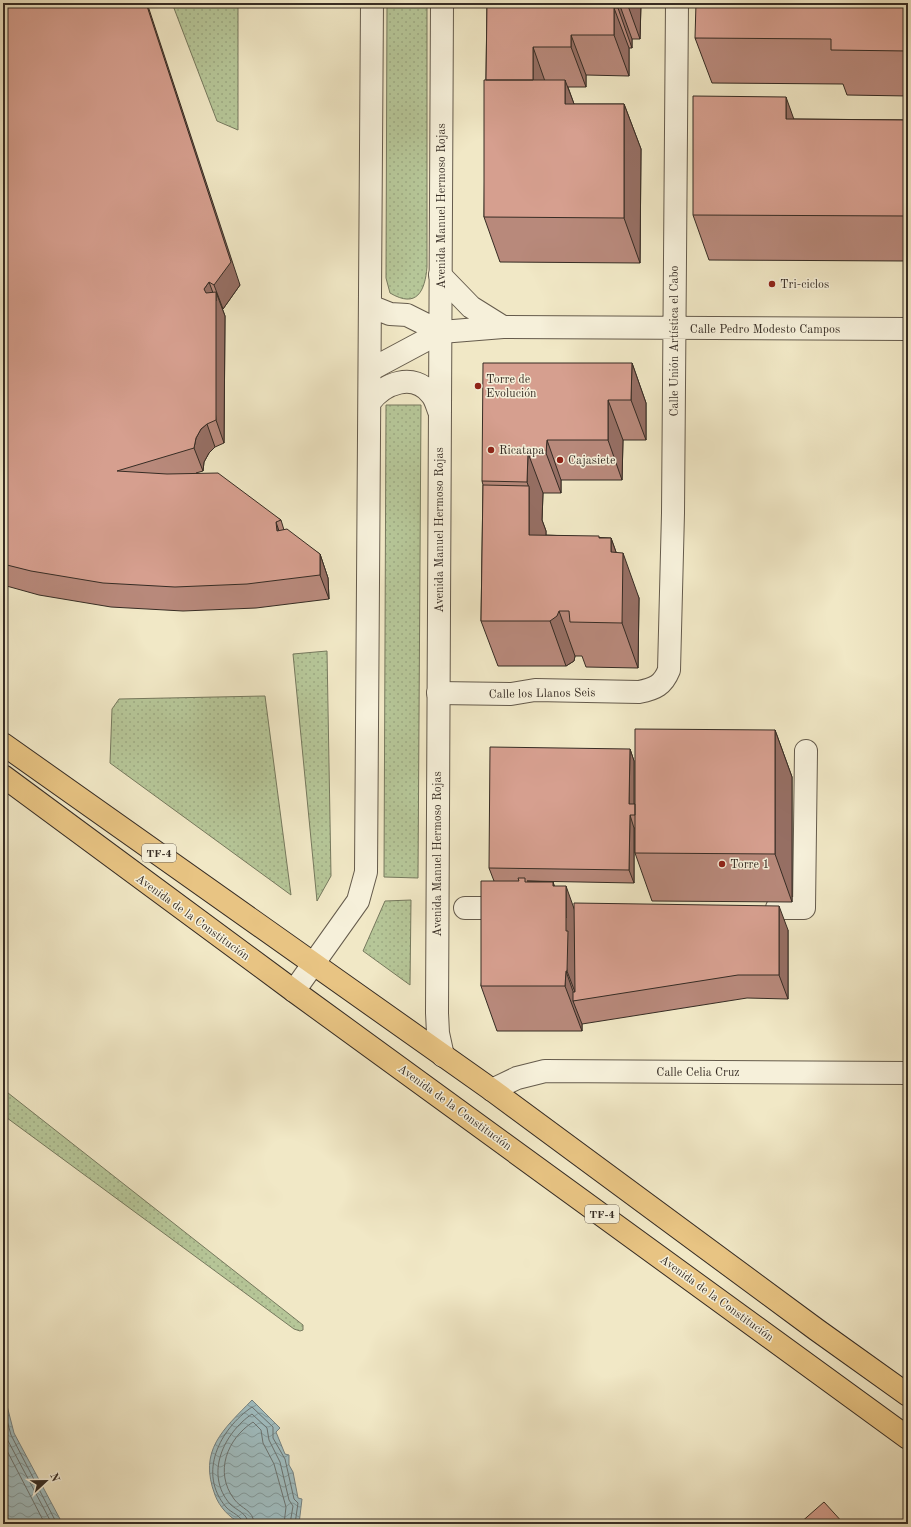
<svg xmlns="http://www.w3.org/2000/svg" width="911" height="1527" font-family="'Old Standard TT',serif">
  <defs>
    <pattern id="green-dots" width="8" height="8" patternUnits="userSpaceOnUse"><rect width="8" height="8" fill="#b6c698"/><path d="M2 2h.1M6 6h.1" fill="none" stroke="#9daa83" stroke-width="1.8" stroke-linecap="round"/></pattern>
    <pattern id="water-waves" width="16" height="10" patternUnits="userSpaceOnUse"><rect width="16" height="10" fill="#a0bdc0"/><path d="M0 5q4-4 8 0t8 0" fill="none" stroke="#839a9c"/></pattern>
  </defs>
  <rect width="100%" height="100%" fill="#f1e8c6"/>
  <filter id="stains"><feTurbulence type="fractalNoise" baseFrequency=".005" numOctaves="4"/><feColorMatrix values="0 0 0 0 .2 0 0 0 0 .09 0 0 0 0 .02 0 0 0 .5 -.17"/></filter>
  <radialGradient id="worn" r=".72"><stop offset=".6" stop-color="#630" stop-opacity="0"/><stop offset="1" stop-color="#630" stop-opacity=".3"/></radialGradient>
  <!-- green -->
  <path fill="url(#green-dots)" stroke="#76795e" d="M 172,3 L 238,3 L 238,130 L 217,121 Z
    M 387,3 L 427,3 L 427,267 C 425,291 417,309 390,293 L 386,278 Z
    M 386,405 L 421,405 L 418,878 L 384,877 Z
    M 327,651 L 331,876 L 317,901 L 293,654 Z
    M 265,696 L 291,895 L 110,763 L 112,709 L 119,699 Z
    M 411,900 L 410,985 L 363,951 L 385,901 Z
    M 3,1089 L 303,1325 L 303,1330 L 300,1331 L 294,1329 L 3,1115 Z"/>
  <!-- water -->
  <path fill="url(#water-waves)" stroke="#768382" d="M 3,1390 L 14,1433 L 60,1519 L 61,1524 L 3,1524 Z
    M 252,1400 L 280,1428 L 276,1432 L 285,1454 L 289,1455 L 289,1465 L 293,1472 L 298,1498 L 302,1499 L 299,1524 C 287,1524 249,1527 241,1523 C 229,1518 219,1506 215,1495 C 198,1450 223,1430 252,1400 Z"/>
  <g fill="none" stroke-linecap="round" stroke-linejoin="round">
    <!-- shore -->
    <path stroke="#6b7472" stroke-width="1" d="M 3,1406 L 11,1435 L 57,1524
      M 3,1425 L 6,1437 L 52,1524
      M 3,1443 L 45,1524
      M 243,1524 C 243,1516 231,1513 226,1507 C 197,1473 220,1429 252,1407 L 273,1427 L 273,1438 L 285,1459 L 294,1499 L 298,1503 L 295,1524
      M 248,1524 C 248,1513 237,1511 230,1504 C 204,1474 224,1433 252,1414 L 267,1428 L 269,1440 L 280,1462 L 289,1500 L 293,1506 L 290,1524
      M 254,1524 C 254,1510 241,1509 234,1499 C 214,1472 227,1439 253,1422 L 261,1430 L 263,1443 L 274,1464 L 286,1507 L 284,1524"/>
    <!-- pedestrian casing -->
    <g stroke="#655b4c" stroke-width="24">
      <path id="pedestrian" d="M 465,908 L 511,908
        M 777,908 L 804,908 L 806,751"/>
    </g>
    <!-- minor casing -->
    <g stroke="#655b4c" stroke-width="24">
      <path id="minor" d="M 440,275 L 471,307 L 503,327
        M 370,370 L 441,332 L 503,327 L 908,329
        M 438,693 L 511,694 L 535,690 L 639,692 C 655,689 663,685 669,670 L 673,513 L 677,3
        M 492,1090 L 517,1078 L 545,1071 L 908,1073"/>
    </g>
    <!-- tertiary casing -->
    <g stroke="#655b4c" stroke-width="24">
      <path id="tertiary" d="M 442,3 L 437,1013 L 438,1033 L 443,1056
        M 370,306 L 390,314 L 407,315 L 441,332
        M 370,402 C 384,383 414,372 431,394 C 435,398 437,406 439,411
        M 294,991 L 358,901 L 366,872 L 372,3"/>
    </g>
    <!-- primary casing -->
    <g stroke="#362c24" stroke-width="24">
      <path id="primary" d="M 3,744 L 492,1090 L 817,1330 L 908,1395
        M 3,776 L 294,991 L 908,1438"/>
    </g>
    <!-- pedestrian -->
    <use href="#pedestrian" stroke="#f6f0da" stroke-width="22"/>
    <!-- minor -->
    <use href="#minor" stroke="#f6f0da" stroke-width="22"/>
    <!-- tertiary -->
    <use href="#tertiary" stroke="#f6f0da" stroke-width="22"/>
    <!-- primary -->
    <use href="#primary" stroke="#e8c483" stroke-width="22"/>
  </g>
  <!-- wall -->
  <path fill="#b8897b" stroke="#362c24" d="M 3,3 L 240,285 L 223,309 L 222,308 L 225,316 L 224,443 L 215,447 L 209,453 L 204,462 L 203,471 L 196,473 L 281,520 L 284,530 L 320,554 L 328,578 L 329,599 L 256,608 L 183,611 L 111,607 L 39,595 L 3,585 Z
    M 487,3 L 641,3 L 640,39 L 632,39 L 632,48 L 629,48 L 629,76 L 586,75 L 586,87 L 568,87 L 574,104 L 624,104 L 641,149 L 640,263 L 500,262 L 484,217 Z
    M 908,3 L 908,96 L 847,95 L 843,84 L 712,83 L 695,38 Z
    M 794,119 L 908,120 L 908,261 L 709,260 L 693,215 Z
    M 632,363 L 646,403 L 646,440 L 623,440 L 622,480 L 561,480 L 561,493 L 543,493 L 542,520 L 546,531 L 546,535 L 611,538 L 616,552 L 639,598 L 638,668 L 586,667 L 582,656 L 575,656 L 574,661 L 566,666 L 498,666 L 481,621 L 483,485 L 482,481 Z
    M 775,730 L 792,777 L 792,902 L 652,901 L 635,853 L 635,828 L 634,828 L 634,883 L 527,881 L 553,882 L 554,886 L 574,908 L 788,930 L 788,999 L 747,998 L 582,1024 L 582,1031 L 497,1031 L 481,986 L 494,881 L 489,868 L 630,749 L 634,761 L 634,804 L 635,804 Z"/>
  <!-- shaded-wall -->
  <path fill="#966f64" stroke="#362c24" d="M 146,3 L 147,3 L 240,285 L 223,309 L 214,285 Z
    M 618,3 L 619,3 L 632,39 L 632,48 L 618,8 Z
    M 627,3 L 641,3 L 640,39 Z
    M 614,8 L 629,48 L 629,76 L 614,35 Z
    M 571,35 L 586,75 L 586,87 L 571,47 Z
    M 533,47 L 547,87 L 533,85 Z
    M 565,80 L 582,125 L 565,104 Z
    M 786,97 L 802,142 L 786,119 Z
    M 624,104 L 641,149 L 640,263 L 624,218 Z
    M 209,282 L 216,301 L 216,292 L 225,316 L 224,443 L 216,420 L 204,289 Z
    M 632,363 L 646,403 L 646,440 L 631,400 Z
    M 608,400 L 623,440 L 622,480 L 608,440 Z
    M 207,424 L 215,447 L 209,453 L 204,462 L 203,471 L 194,448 L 196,438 L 201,429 Z
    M 547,440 L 561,480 L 561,493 L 546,453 Z
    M 528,453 L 543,493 L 542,520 L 546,531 L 545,580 L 529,535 L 529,488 L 527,482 Z
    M 276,522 L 284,546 L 277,531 Z
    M 611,538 L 622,569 L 623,553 L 639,598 L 638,668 L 622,623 L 611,552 Z
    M 320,554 L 328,578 L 329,599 L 320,575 Z
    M 559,611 L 575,656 L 574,661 L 566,666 L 550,621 Z
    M 775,730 L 792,777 L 792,902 L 775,854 Z
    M 630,749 L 634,761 L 634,815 L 629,804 Z
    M 630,815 L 634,828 L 634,883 L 629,870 Z
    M 553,882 L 566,918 L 566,886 L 582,931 L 578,1000 L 567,971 L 553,886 Z
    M 779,906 L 788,930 L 788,999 L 779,975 Z
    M 566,971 L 576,1000 L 573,1001 L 582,1024 L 582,1031 L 565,986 Z"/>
  <!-- building -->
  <path fill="#d69f8f" stroke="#362c24" d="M 3,3 L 146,3 L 231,262 L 214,285 L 209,282 L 204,289 L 206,293 L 216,292 L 216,420 L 207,424 L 201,429 L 196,438 L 194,448 L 117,471 L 167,474 L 218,473 L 281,520 L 276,522 L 277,531 L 287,529 L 320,554 L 320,575 L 247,584 L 175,587 L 103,583 L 31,571 L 3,564 Z
    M 487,3 L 618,3 L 618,8 L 614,8 L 614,35 L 571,35 L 571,47 L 533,47 L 533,80 L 486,80 Z
    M 696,3 L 908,3 L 908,51 L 831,50 L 831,39 L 695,38 Z
    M 484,80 L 565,80 L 565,104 L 624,104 L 624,218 L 484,217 Z
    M 693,96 L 786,97 L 786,119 L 908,120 L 908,216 L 693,215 Z
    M 483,363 L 632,363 L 631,400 L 608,400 L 608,440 L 547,440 L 546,453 L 528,453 L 527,482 L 482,481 Z
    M 483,485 L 529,486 L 529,535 L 599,536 L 599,538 L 611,538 L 611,552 L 623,553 L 622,623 L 570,622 L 569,611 L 559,611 L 557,616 L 550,621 L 481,621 Z
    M 635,729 L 775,730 L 775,854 L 635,853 Z
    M 490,747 L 630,749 L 629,804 L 635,804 L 635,815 L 630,815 L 629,870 L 489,868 Z
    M 518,878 L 525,878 L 525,882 L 553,882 L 553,886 L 566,886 L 566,931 L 568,931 L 567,971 L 566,971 L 565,986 L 481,986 L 481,881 L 519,881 Z
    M 574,903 L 779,906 L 779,975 L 738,975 L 573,1001 L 573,992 L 575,992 Z
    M 824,1502 L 844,1524 L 799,1524 Z"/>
  <!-- markers -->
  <g fill="#8f2418" stroke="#f6f0da" stroke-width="1.5">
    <circle cx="772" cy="284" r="4"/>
    <circle cx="478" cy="386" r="4"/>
    <circle cx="491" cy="450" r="4"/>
    <circle cx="560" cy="460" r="4"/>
    <circle cx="722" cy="864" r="4"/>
  </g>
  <g text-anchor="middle" stroke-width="3" stroke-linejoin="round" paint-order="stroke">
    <!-- shield labels -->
    <g fill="#f6f0da" stroke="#70675b" stroke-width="1">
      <rect x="142" y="844" width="34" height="18" rx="3"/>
      <rect x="585" y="1205" width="34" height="18" rx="3"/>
    </g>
    <g font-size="11" font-weight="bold" fill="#362c24">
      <text x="159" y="857">TF-4</text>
      <text x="602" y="1218">TF-4</text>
    </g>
    <!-- street labels -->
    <g font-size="12" fill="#362c24" stroke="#f6f0da">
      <text transform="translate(441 206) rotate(-90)" y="4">Avenida Manuel Hermoso Rojas</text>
      <text x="765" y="333">Calle Pedro Modesto Campos</text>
      <text transform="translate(674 341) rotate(-90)" y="4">Calle Unión Artística el Cabo</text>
      <text transform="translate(439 530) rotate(-90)" y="4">Avenida Manuel Hermoso Rojas</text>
      <text transform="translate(542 693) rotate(-1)" y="4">Calle los Llanos Seis</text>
      <text transform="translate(437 854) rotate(-90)" y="4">Avenida Manuel Hermoso Rojas</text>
      <text transform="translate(193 917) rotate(36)" y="4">Avenida de la Constitución</text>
      <text x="698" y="1076">Calle Celia Cruz</text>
      <text transform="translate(455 1107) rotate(36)" y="4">Avenida de la Constitución</text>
      <text transform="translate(717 1298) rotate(36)" y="4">Avenida de la Constitución</text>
    </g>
    <!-- poi labels -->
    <g font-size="12" fill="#362c24" stroke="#f6f0da" text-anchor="start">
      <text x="780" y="288">Tri-ciclos</text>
      <text x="486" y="383">Torre de<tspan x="486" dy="14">Evolución</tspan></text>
      <text x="499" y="454">Ricatapa</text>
      <text x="568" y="464">Cajasiete</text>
      <text x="730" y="868">Torre 1</text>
    </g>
  </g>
  <!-- margin -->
  <rect width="911" height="1527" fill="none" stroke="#f1e8c6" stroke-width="16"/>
  <rect x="4" y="4" width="903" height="1519" fill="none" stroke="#362c24" stroke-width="2"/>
  <rect x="8" y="8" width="895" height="1511" fill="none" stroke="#362c24"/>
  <!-- north arrow -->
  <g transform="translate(46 1481) rotate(68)" stroke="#f6f0da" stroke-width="3" paint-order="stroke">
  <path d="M0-3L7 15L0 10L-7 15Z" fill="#362c24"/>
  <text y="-6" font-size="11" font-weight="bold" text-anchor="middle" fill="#362c24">N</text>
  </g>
  <rect width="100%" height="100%" filter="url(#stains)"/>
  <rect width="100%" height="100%" fill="url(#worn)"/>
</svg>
